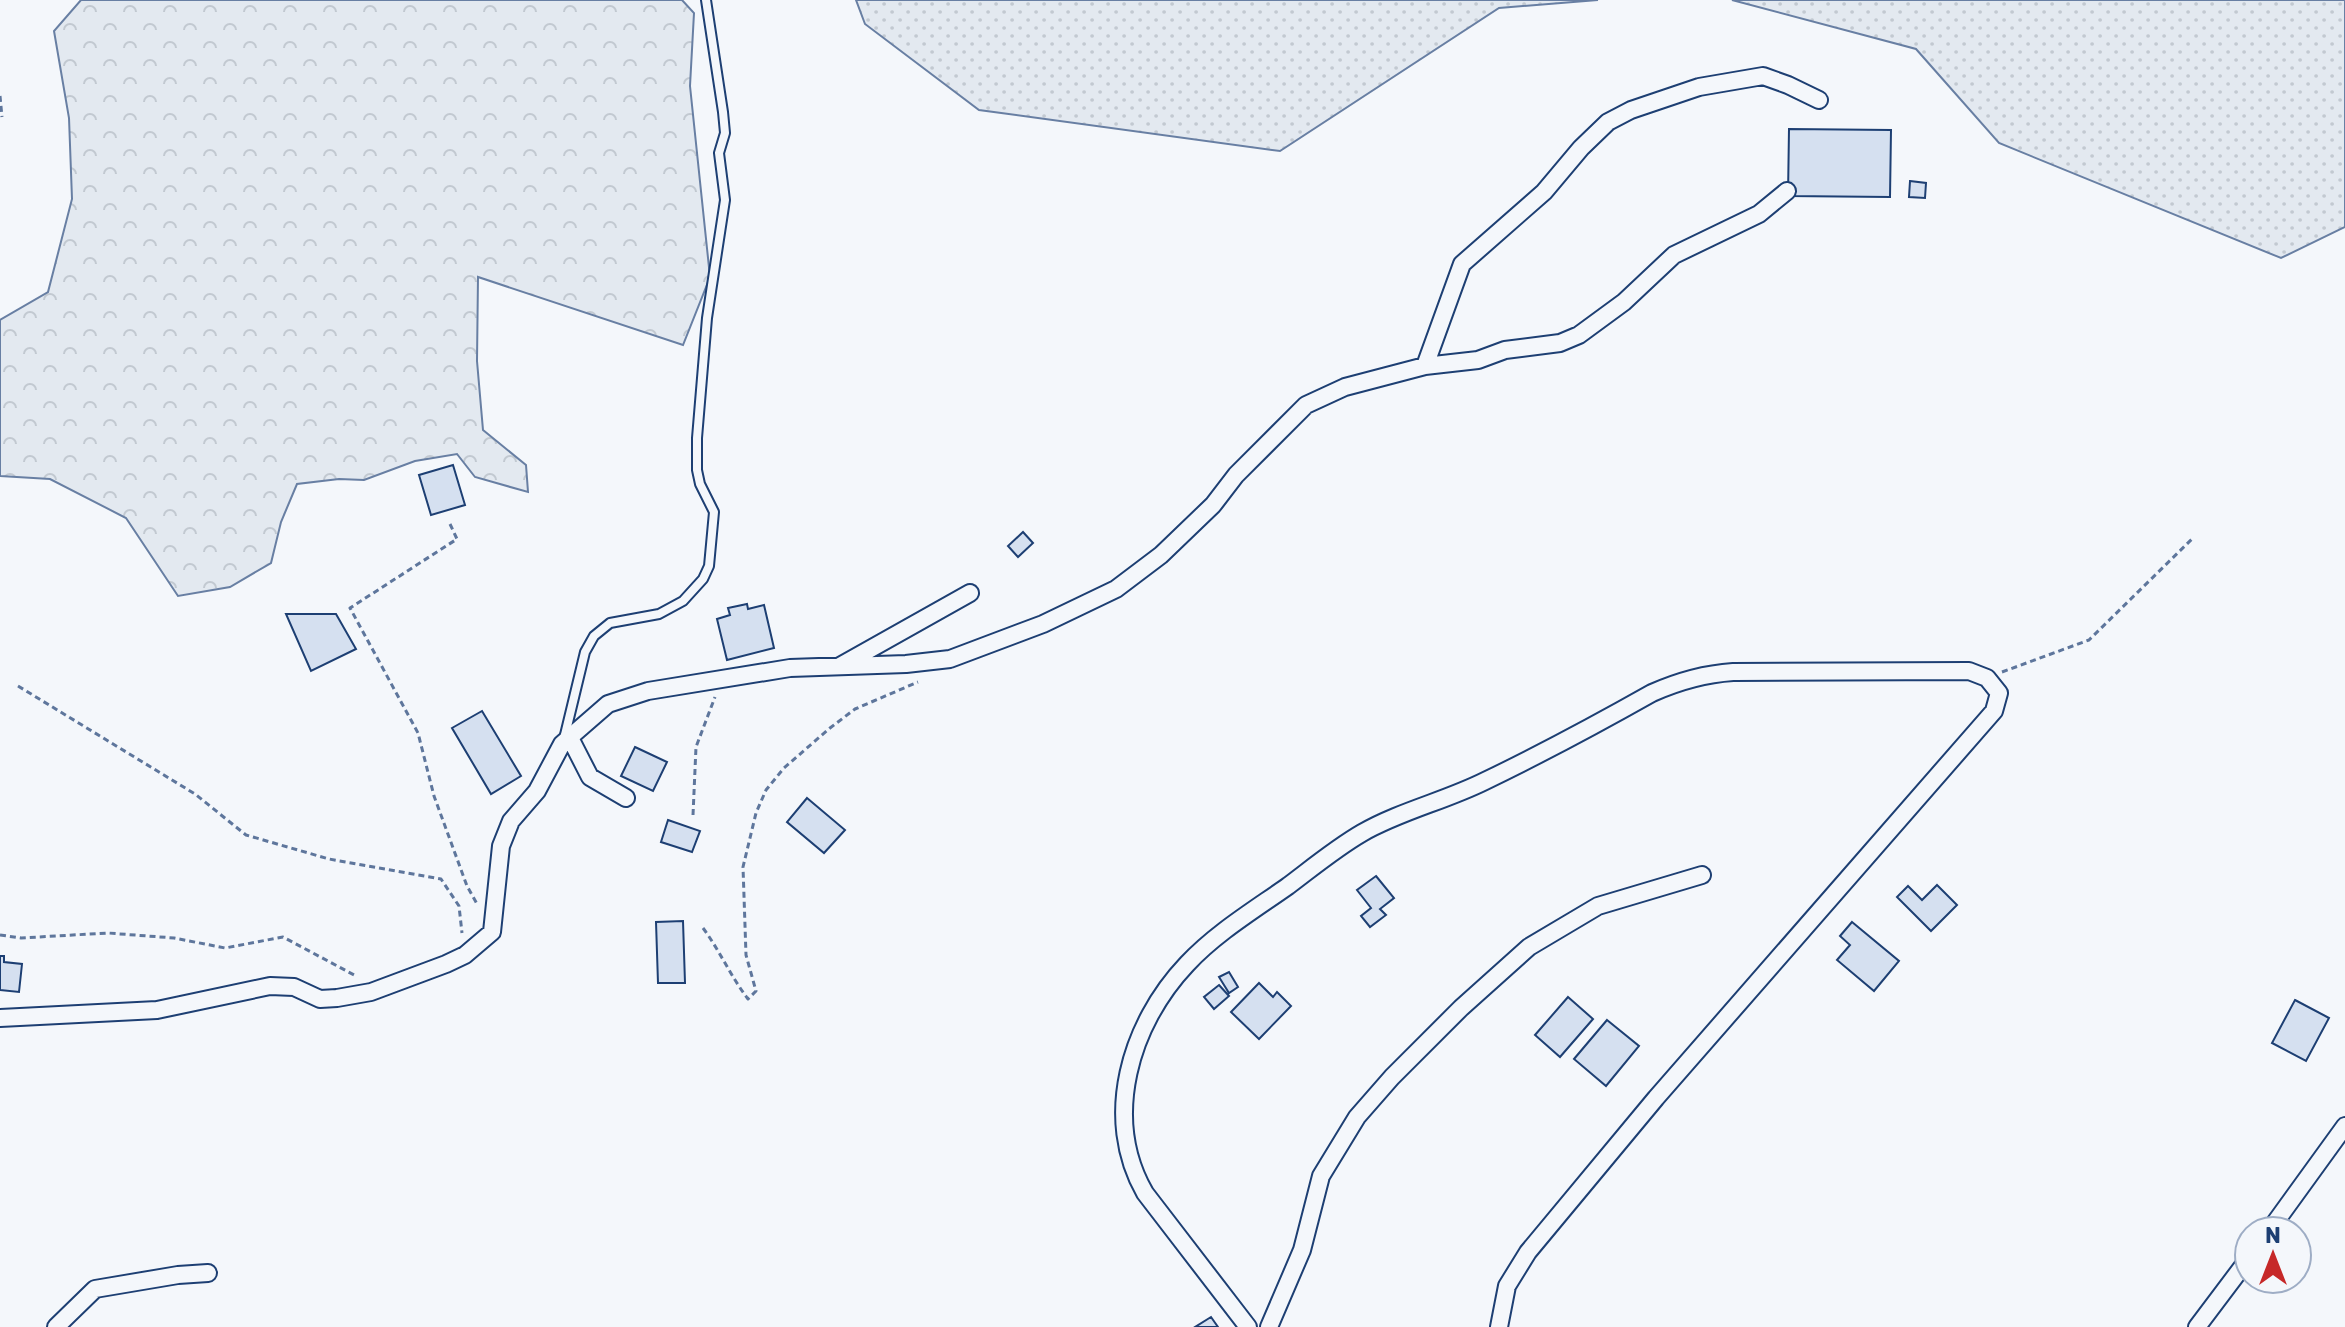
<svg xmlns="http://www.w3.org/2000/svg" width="2345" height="1327" font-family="Rubik,sans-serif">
  <defs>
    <pattern id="grass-dots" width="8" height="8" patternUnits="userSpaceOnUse" patternTransform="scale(2)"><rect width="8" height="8" fill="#e3e9f0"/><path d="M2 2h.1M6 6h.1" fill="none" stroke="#c2c9d1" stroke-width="1.8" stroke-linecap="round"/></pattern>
    <pattern id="forest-crowns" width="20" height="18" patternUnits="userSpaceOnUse" patternTransform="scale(2)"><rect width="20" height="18" fill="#e3e9f0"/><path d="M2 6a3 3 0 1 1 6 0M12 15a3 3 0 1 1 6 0" fill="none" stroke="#c2c9d1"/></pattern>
  </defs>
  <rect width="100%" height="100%" fill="#f4f7fb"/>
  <!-- grass -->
  <path fill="url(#grass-dots)" stroke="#687fa3" stroke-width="2" d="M 856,0 L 1598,0 L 1499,8 L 1280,151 L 979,110 L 865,24 Z
    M 1732,0 L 2345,0 L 2345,227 L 2281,258 L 1999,143 L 1916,49 Z"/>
  <!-- forest -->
  <path fill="url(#forest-crowns)" stroke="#687fa3" stroke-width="2" d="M 81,0 L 682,0 L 694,13 L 690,86 L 710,277 L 683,345 L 478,277 L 477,361 L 483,430 L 526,465 L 528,492 L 475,477 L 457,454 L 415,461 L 364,480 L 339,479 L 297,484 L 281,522 L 271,563 L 230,587 L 178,596 L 126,518 L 50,479 L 0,476 L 0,320 L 48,292 L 72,199 L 69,118 L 54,31 Z"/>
  <!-- building -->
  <path fill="#d5e0f0" stroke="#1d3f73" stroke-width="2" d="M 1789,129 L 1891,130 L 1890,197 L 1788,196 Z
    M 1910,181 L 1926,183 L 1925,198 L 1909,197 Z
    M 453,465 L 465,505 L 431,515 L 419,475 Z
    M 1023,532 L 1033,543 L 1018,557 L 1008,546 Z
    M 747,604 L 748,609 L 764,605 L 774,648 L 727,660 L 717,619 L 730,615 L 728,608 Z
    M 286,614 L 336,614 L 356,649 L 311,671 Z
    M 482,711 L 521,776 L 491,794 L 452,728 Z
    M 635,747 L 667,762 L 653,791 L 621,776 Z
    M 807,798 L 845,830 L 824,853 L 787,822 Z
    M 668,820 L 700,831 L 692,852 L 661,842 Z
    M 1376,876 L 1394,898 L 1380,909 L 1386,915 L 1370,927 L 1361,916 L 1371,908 L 1357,890 Z
    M 1937,885 L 1957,905 L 1931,931 L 1897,897 L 1908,886 L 1922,900 Z
    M 683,921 L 685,983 L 658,983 L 656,922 Z
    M 1852,922 L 1899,961 L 1874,991 L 1837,960 L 1850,945 L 1840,936 Z
    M 0,956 L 4,956 L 4,962 L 22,964 L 19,992 L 0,990 Z
    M 1229,972 L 1238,987 L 1229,993 L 1219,977 Z
    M 1259,983 L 1273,997 L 1277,992 L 1291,1006 L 1259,1039 L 1231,1012 Z
    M 1219,985 L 1229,996 L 1214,1009 L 1204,997 Z
    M 1568,997 L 1593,1019 L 1560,1057 L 1535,1035 Z
    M 2295,1000 L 2329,1018 L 2306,1061 L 2272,1043 Z
    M 1607,1020 L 1639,1046 L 1606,1086 L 1574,1059 Z
    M 1211,1317 L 1218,1327 L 1195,1327 Z"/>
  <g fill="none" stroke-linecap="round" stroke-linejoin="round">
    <!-- lane casing -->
    <g stroke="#1d3f73" stroke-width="12">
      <path id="lane" d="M 564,739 L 585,652 L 594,636 L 610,623 L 659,614 L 683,601 L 703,579 L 709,566 L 714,512 L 700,484 L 697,470 L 697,438 L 707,318 L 725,200 L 719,153 L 725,133 L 723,112 L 706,0"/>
    </g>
    <!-- street casing -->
    <g stroke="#1d3f73" stroke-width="20">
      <path id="street" d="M 1425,366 L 1478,360 L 1505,350 L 1560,343 L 1579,335 L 1624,302 L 1674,255 L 1759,214 L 1787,191
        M 840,666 L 970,593
        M 569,736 L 590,777 L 626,798
        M 0,1018 L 157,1010 L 270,986 L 294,987 L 320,999 L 337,998 L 371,992 L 446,964 L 465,955 L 492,932 L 501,846 L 511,821 L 537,791 L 562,744 L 608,704 L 648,691 L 790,668 L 906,664 L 950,659 L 1043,624 L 1116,589 L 1161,555 L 1213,505 L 1236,475 L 1306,405 L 1345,387 L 1425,366 L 1462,264 L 1544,192 L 1581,148 L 1608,122 L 1631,110 L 1699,87 L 1763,76 L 1788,85 L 1819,100
        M 2269,1231 L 2345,1126
        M 56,1327 L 95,1289 L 178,1275 L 208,1273
        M 1248,1327 L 1145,1193 C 1102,1118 1130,1024 1187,964 C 1216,933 1254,910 1288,886 C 1312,868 1336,848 1362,833 C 1400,811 1445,801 1485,781 C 1541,754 1597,724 1652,693 C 1679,681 1703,674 1733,672 L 1969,671 L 1987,678 L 1999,693 L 1994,711 L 1656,1098 L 1528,1252 L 1507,1286 L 1499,1327
        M 1269,1327 L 1302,1250 L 1321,1176 L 1357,1117 L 1392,1077 L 1461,1008 L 1529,947 L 1598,906 L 1702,875
        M 2197,1327 L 2249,1258"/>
    </g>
    <!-- path -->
    <path stroke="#5e769c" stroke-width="3" stroke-dasharray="6 4" stroke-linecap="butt" d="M 0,96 L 2,117
      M 450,524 L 457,539 L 350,608 L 418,733 L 434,796 L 467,886 L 477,904
      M 2002,672 L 2089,640 L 2193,538
      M 18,686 L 195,794 L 246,835 L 329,859 L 441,879 L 459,906 L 462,933
      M 693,815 L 696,747 L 715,697
      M 703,928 C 720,951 731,977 748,999 L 756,991 L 746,955 L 743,867 L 756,813 L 766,790 L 784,768 L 830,728 L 855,709 L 918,682
      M 0,935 L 21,938 L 108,933 L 174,938 L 225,948 L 283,937 L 356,976"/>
    <!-- lane -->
    <use href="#lane" stroke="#f4f7fb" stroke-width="8"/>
    <!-- street -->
    <use href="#street" stroke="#f4f7fb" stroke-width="16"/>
  </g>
  <!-- north arrow -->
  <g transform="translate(2273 1255)"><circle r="38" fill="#f4f7fb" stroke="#9eadc5" stroke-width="2"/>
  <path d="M0-6L14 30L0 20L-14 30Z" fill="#c62828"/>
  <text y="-12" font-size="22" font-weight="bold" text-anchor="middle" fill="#1d3f73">N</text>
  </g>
</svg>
